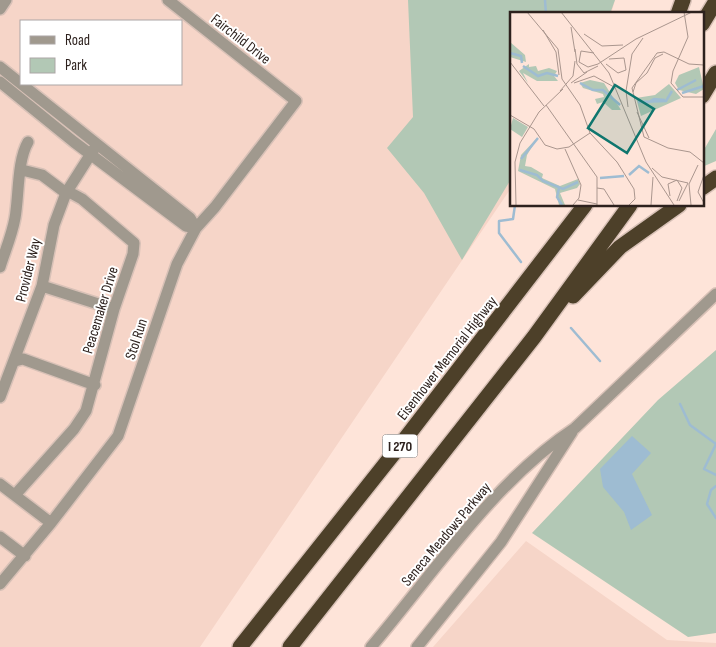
<svg xmlns="http://www.w3.org/2000/svg" width="716" height="647" font-family="'Sofia Sans Condensed',sans-serif">
  <rect width="100%" height="100%" fill="#fee4d9"/>
  <!-- built -->
  <path fill="#f6d5c8" fill-rule="evenodd" d="M 0,0 L 615,0 L 611,14 L 511,14 L 511,188 L 200,647 L 0,647 ZM 21,21 L 181,21 L 181,84 L 21,84 Z
    M 526,541 L 667,640 L 716,643 L 716,647 L 433,647 Z"/>
  <!-- green -->
  <path fill="#b2c8b5" d="M 408,0 L 615,0 L 610,14 L 511,14 L 511,179 L 462,260 L 424,193 L 387,148 L 413,117 Z
    M 716,129 L 716,161 L 702,167 L 702,153 Z
    M 716,350 L 716,633 L 688,637 L 532,533 L 658,400 Z"/>
  <!-- water -->
  <path fill="#9ebcd2" d="M 632,436 L 651,453 L 632,474 L 652,515 L 631,530 L 624,512 L 603,487 L 600,469 Z"/>
  <g fill="none" stroke-linecap="round" stroke-linejoin="round">
    <!-- stream -->
    <path stroke="#9ebcd2" stroke-width="2.5" d="M 545,0 L 546,14
      M 515,205 L 513,219 L 499,221 L 499,233 L 521,262
      M 571,328 L 600,361
      M 680,404 L 690,425 L 716,444
      M 716,444 L 704,469 L 716,475
      M 716,486 L 711,490 L 707,504 L 716,518"/>
    <!-- minor casing -->
    <g stroke="#d8c1b7" stroke-width="14">
      <path id="minor" d="M 0,9 L 6,0
        M 0,67 L 190,218 L 196,228 L 186,226 L 74,142 L 0,82
        M 0,267 C 5,251 12,235 15,218 C 19,196 17,161 28,142
        M 42,286 L 114,309
        M 15,361 L 23,359 L 95,385
        M 0,397 L 42,286 L 54,225 L 66,193 L 94,149
        M 0,484 L 51,523
        M 15,495 L 74,429 L 86,411 L 114,309 L 133,254 L 134,243 L 82,199 L 71,193 L 66,193 L 42,175 L 22,170
        M 0,537 L 25,556
        M 0,584 L 51,523 L 118,436 L 177,264 L 196,228 L 215,207 L 296,101 L 168,0
        M 371,647 C 434,573 493,482 575,428 L 716,294
        M 417,647 L 501,542 L 572,432"/>
    </g>
    <!-- highway casing -->
    <g stroke="#d8c1b7" stroke-width="18">
      <path id="highway" d="M 678,14 L 683,0
        M 702,24 L 716,1
        M 702,96 L 716,73
        M 702,188 L 716,178
        M 573,296 L 620,247 L 679,205
        M 240,647 L 398,448 L 585,205
        M 290,647 L 534,337 L 630,205"/>
    </g>
    <!-- minor -->
    <use href="#minor" stroke="#a0998e" stroke-width="11"/>
    <!-- highway -->
    <use href="#highway" stroke="#4d4029" stroke-width="15"/>
  </g>
  <g text-anchor="middle" stroke-width="4" stroke-linejoin="round" paint-order="stroke">
    <!-- shield labels -->
    <rect fill="#fff" stroke="#6c6461" stroke-width="1" x="382.5" y="434.5" width="35" height="23" rx="4"/>
    <g font-size="14" font-weight="bold" fill="#2d211d">
      <text x="400" y="451">I 270</text>
    </g>
    <!-- street labels -->
    <g font-size="15" fill="#2d211d" stroke="#fff">
      <text transform="translate(241 39) rotate(38)" y="5">Fairchild Drive</text>
      <text transform="translate(28 270) rotate(-76)" y="5">Provider Way</text>
      <text transform="translate(100 310) rotate(-73)" y="5">Peacemaker Drive</text>
      <text transform="translate(136 339) rotate(-72)" y="5">Stol Run</text>
      <text transform="translate(447 358) rotate(-52)" y="5">Eisenhower Memorial Highway</text>
      <text transform="translate(446 534) rotate(-50)" y="5">Seneca Meadows Parkway</text>
    </g>
  </g>
  <!-- overview -->
  <g transform="translate(510 12)">
    <rect width="194" height="194" fill="#fee4d9"/>
    <path d="M 0,30 L 15,43 L 16,50 L 0,45 ZM 19,52 L 19,55 L 26,54 L 28,59 L 39,56 L 47,59 L 44,64 L 48,69 L 27,69 L 13,61 L 18,71 L 9,59 ZM 189,55 L 194,77 L 186,82 L 169,78 L 165,71 L 169,63 ZM 80,68 L 94,71 L 111,98 L 102,98 L 93,90 L 87,92 L 85,87 L 94,85 L 93,82 L 73,76 L 70,71 ZM 159,72 L 171,86 L 131,104 L 126,86 L 145,83 ZM 3,106 L 18,115 L 12,125 L 0,117 ZM 28,125 L 17,143 L 15,154 L 21,155 L 33,162 L 32,166 L 50,174 L 68,167 L 70,172 L 67,176 L 50,181 L 55,193 L 49,193 L 45,177 L 8,159 L 11,143 Z" fill="#b2c8b5"/>
    <path fill="none" stroke="#9ebcd2" stroke-width="2.5" d="M 0,41 L 11,44 L 12,51M 13,54 L 28,64 L 37,61 L 48,64M 70,71 L 83,78 L 93,78 L 110,93M 167,78 L 186,68M 172,81 L 194,74M 128,90 L 156,89 L 162,79M 135,92 L 144,87 L 155,88M 11,147 L 28,126M 10,158 L 27,163 L 33,169 L 53,177 L 68,170M 119,163 L 129,154 L 139,161M 90,166 L 114,164M 49,176 L 47,185 L 52,193"/>
    <path fill="none" stroke="#aa968e" stroke-width="1" d="M 17,0 L 48,37 L 52,67 L 70,93 L 80,121 L 107,150 L 124,177 L 125,187 L 119,193M 51,0 L 99,61 L 136,150 L 164,193M 174,0 L 178,25 L 163,59 L 161,71 L 173,85 L 194,85M 61,15 L 65,40M 33,18 L 46,40 L 49,63M 74,22 L 92,34 L 113,33M 65,37 L 67,52 L 74,61 L 88,54M 84,41 L 71,39 L 69,50 L 78,55 L 88,52 L 126,27 L 182,0M 0,50 L 34,94M 96,52 L 108,61 L 116,58 L 114,46 L 99,47M 194,53 L 179,52 L 154,40 L 147,41 L 122,76 L 134,125 L 158,136 L 180,140 L 194,151M 61,71 L 77,60M 64,71 L 84,64 L 104,75M 50,79 L 63,64 L 65,49M 123,80 L 126,71 L 137,61 L 145,46 L 153,42M 36,93 L 87,165 L 87,193M 118,95 L 116,79 L 122,42 L 133,26M 127,100 L 139,126M 0,103 L 24,117 L 35,133 L 47,137 L 59,135 L 80,121M 55,137 L 71,173 L 69,186 L 63,193M 142,156 L 152,165 L 178,171M 194,163 L 188,180 L 194,191M 87,176 L 94,177 L 104,193M 160,184 L 158,172 L 167,168 L 172,176 L 167,189M 68,188 L 87,192M 169,189 L 178,171M 6,193 L 5,150 L 10,131 L 29,100 L 53,77M 141,193 L 143,165M 181,193 L 179,172 L 188,153"/>
    <path fill="#0f766e" fill-opacity="0.15" stroke="#0f766e" stroke-width="2.5" d="M 105,73 L 144,97 L 117,141 L 78,116 Z"/>
    <rect width="194" height="194" fill="none" stroke="#2d211d" stroke-width="2.5"/>
  </g>
  <!-- legend -->
  <rect x="20" y="20" width="162" height="65" fill="#ffffff" stroke="#aba6a5"/>
  <rect x="30" y="36" width="25" height="8" fill="#a0998e" stroke="#aba6a5"/>
  <text x="65" y="45" font-size="15" fill="#2d211d">Road</text>
  <rect x="30" y="58" width="25" height="15" fill="#b2c8b5" stroke="#aba6a5"/>
  <text x="65" y="70" font-size="15" fill="#2d211d">Park</text>
</svg>
